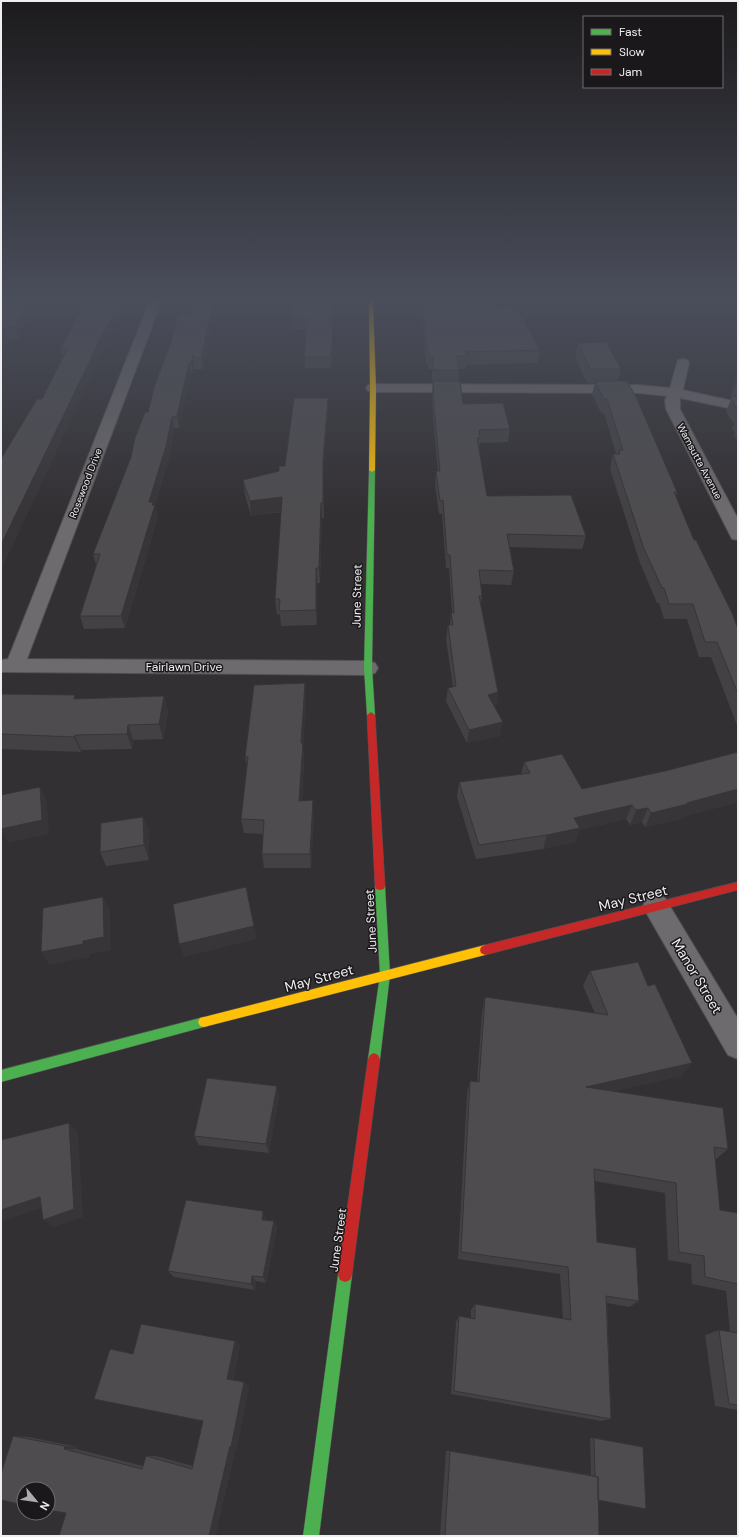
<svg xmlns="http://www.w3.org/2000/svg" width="739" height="1537" font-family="'DM Sans',sans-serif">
  <rect width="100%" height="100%" fill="#333033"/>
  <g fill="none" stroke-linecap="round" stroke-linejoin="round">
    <!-- street casing -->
    <g stroke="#524f52" stroke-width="2">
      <path id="street" d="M 150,300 L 162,300 L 27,659 L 368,661 L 375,663 L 378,668 L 375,673 L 368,675 L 1,672 L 1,660 L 8,659 Z
        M 683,359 L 688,360 L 689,363 L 683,390 L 738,402 L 738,410 L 680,398 L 680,409 L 738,519 L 738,540 L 732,539 L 730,535 L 666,409 L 665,400 L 667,396 L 638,393 L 373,392 L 368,391 L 366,388 L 368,385 L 373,384 L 638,385 L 670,388 L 677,363 L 678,360 Z
        M 656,895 L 665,898 L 738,1019 L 738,1059 L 728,1055 L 647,914 L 643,906 L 647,898 Z"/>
    </g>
    <!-- fast casing -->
    <g stroke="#524f52" stroke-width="1">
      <path id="fast" d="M 372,468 L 375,470 L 372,668 L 375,715 L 371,718 L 367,715 L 364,668 L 369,470 Z
        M 380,882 L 384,883 L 385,886 L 390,975 L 380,1059 L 378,1063 L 374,1065 L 370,1063 L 368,1059 L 380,975 L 375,886 L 376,883 Z
        M 204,1017 L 208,1018 L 210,1022 L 208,1026 L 204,1027 L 1,1082 L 1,1070 Z
        M 345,1268 L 350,1270 L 352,1275 L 319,1536 L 303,1536 L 338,1275 L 340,1270 Z"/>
    </g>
    <!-- slow casing -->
    <g stroke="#524f52" stroke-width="1">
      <path id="slow" d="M 369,300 L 373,300 L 376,388 L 375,470 L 372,472 L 369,470 L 370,388 Z
        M 485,945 L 489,947 L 490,950 L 489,953 L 485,955 L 204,1027 L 200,1026 L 198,1022 L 200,1018 L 204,1017 Z"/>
    </g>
    <!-- jam casing -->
    <g stroke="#524f52" stroke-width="1">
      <path id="jam" d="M 371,712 L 375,715 L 385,886 L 384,889 L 380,890 L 376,889 L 375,886 L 367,715 Z
        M 738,882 L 738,890 L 485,955 L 481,953 L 480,950 L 481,947 L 485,945 Z
        M 374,1053 L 378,1055 L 380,1059 L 352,1275 L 350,1280 L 345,1282 L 340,1280 L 338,1275 L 368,1059 L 370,1055 Z"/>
    </g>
    <!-- street -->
    <use href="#street" fill="#6d6b6d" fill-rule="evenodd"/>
    <!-- fast -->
    <use href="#fast" fill="#4caf50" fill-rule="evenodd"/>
    <!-- slow -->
    <use href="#slow" fill="#ffc107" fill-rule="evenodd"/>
    <!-- jam -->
    <use href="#jam" fill="#c62828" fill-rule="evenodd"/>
  </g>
  <!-- wall -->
  <path fill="#434144" d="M 1,300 L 128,300 L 125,312 L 100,356 L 100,358 L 42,399 L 63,358 L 60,349 L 80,313 L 29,316 L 19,339 L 8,340 L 2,348 L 1,348 Z
    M 191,300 L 334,300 L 334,312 L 332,325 L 333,336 L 332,366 L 330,366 L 330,368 L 305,368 L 304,357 L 306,329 L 292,329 L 291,318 L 295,300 L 217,304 L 203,369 L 195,369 L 194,367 L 193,374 L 191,374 L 179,428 L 174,428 L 169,458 L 155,505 L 158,517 L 125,628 L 84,629 L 80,616 L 96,565 L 93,554 L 131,457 L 148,412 L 191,315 Z
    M 421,300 L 493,300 L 494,308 L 540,350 L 538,363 L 466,365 L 466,369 L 459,369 L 458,381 L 463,404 L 510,429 L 508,442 L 480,443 L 479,448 L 487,496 L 586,536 L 582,549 L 510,547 L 514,571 L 511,585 L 481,584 L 482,596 L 481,605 L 498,692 L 496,706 L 494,706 L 500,736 L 467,743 L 446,701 L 448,688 L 453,687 L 446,639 L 448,625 L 450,625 L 451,613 L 452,613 L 449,568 L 446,568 L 442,514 L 439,514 L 435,484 L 436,471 L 438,471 L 433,420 L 432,394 L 433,383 L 432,383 L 432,369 L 428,369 L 428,363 L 426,363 Z
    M 578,343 L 621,369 L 618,381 L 677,492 L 676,496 L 694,540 L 738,629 L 738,728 L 711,657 L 699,657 L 687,619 L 664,619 L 659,603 L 657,603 L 640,563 L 610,469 L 613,454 L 616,454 L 604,413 L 601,413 L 592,394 L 595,383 L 587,383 L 575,357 Z
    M 738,371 L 738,441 L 734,435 L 735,433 L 732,429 L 734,424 L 726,412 L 731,399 L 730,399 Z
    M 328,398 L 328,412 L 323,474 L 324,518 L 322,518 L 320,583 L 317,583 L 317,625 L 281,626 L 280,614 L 277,615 L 275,599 L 281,512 L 251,516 L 245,495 L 243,480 L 279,471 L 285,466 Z
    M 1,694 L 77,699 L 164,696 L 168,712 L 163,739 L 133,740 L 132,749 L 81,750 L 81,752 L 1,749 Z
    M 306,699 L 303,747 L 304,758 L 302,801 L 314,815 L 311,868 L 264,868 L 262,854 L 263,834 L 244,833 L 241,819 L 247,766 L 245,757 Z
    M 738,752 L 738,802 L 682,817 L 681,819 L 645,827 L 642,822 L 630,825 L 626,819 L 579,830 L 575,842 L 543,849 L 476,859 L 457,797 L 459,782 L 521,774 L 524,762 L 582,789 L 665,771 Z
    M 143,817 L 149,831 L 149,860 L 106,866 L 100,852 Z
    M 590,971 L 682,1076 L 614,1091 L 728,1149 L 715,1160 L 720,1210 L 738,1213 L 738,1410 L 715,1406 L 705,1335 L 719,1330 L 730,1332 L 726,1291 L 692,1284 L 691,1264 L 668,1260 L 665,1193 L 594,1181 L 597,1242 L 639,1301 L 629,1307 L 607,1303 L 611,1419 L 601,1421 L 451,1394 L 456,1322 L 459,1316 L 471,1318 L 471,1310 L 475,1304 L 563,1319 L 560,1274 L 458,1259 L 467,1093 L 470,1081 L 477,1082 L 482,1012 L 485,997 L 595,1013 L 583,986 Z
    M 279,1096 L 269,1153 L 199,1145 L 194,1136 Z
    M 266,1219 L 266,1220 L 274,1221 L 277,1229 L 266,1283 L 256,1281 L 255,1290 L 174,1277 L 168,1271 Z
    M 235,1341 L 240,1346 L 233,1381 L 249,1385 L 237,1447 L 236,1447 L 215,1536 L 66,1513 L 13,1436 L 29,1437 L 78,1447 L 77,1449 L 143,1466 L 146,1456 L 156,1456 L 193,1466 L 203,1421 L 133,1354 Z
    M 590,1438 L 594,1438 L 598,1500 L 599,1536 L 440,1536 L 446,1451 L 450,1451 L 591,1475 Z"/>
  <!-- shaded-wall -->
  <path fill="#373537" d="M 123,300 L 128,300 L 125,312 L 100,356 L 100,358 L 1,571 L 1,545 L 96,346 Z
    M 214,300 L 217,300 L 217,304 L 203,369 L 201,358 Z
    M 334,300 L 334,312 L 331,336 L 330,325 Z
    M 25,304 L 29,316 L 19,339 L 15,327 Z
    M 333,325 L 333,336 L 332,366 L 331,355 Z
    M 4,328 L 8,340 L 2,348 L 1,344 L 1,332 Z
    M 193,355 L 194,367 L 193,374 L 191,363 Z
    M 189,363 L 191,374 L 179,428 L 177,416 Z
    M 328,398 L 328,412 L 323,474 L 324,518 L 323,460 Z
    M 172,417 L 174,428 L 169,458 L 154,507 L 155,505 L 158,517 L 125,628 L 121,616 L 149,502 Z
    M 282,497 L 283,511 L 251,516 L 250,501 Z
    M 321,503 L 322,518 L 320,583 L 319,568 Z
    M 316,568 L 317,583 L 317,625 L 316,610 Z
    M 305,683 L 306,699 L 303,747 L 304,758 L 301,815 L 299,801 L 301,743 Z
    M 498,692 L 496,706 L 486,708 L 488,695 Z
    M 164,696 L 168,712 L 163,739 L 159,724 Z
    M 503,722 L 500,736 L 467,743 L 469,730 Z
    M 128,725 L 133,740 L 132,749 L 127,734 Z
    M 75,735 L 81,750 L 81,752 L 74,737 Z
    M 40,787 L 47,802 L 49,834 L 8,843 L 1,831 L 1,829 Z
    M 738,789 L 738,802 L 682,817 L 681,819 L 645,827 L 651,813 Z
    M 313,800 L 314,815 L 311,868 L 310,854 Z
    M 632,805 L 626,819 L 579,830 L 575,842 L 543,849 L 547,835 L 574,818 Z
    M 648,808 L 642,822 L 630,825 L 636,810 Z
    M 143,817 L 149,831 L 149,860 L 144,845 Z
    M 246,887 L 257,939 L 184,957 L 179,944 Z
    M 103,897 L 110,910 L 111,950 L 90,954 L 90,957 L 49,965 L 41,952 L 83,941 Z
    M 692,1063 L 682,1076 L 579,1099 L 586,1087 Z
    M 277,1086 L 279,1096 L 269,1153 L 266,1144 Z
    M 69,1123 L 78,1133 L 83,1217 L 53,1227 L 43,1220 Z
    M 40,1197 L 50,1205 L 1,1222 L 1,1210 Z
    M 263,1211 L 266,1219 L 265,1227 L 262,1220 Z
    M 274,1221 L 277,1229 L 266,1283 L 263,1277 Z
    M 252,1276 L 256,1281 L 255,1290 L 251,1284 Z
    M 235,1341 L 240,1346 L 233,1383 L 227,1379 Z
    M 244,1382 L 249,1385 L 237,1447 L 236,1447 L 215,1536 L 209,1536 Z
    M 65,1446 L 78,1447 L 77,1449 L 64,1449 Z"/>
  <!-- building -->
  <path fill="#4e4c4f" stroke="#373537" d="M 1,300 L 123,300 L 96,346 L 97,346 L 1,545 L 1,459 L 37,399 L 42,399 L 67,349 L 60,349 L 86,301 L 25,304 L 15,327 L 4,328 L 1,332 Z
    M 191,300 L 214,300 L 201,358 L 193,357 L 193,355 L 191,363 L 189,363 L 177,416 L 172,417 L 166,446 L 149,502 L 153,502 L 152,505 L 155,505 L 121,616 L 80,616 L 100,554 L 93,554 L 131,457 L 135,438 L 145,412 L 148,412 L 155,384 L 170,345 L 178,315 L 191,315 Z
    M 295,300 L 334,300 L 330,325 L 333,325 L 331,355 L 330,355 L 329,357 L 304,357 L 307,318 L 291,318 Z
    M 422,300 L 493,300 L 494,308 L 516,307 L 540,350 L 466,352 L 467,356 L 457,356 L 459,370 L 433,370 L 433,356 L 429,356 L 428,350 L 427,350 Z
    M 606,342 L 621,369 L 590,369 L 578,343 Z
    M 738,373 L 738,387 L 735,386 Z
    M 433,381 L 460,381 L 463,404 L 503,403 L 510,429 L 479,430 L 480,438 L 477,438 L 487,496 L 571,495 L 586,536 L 507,534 L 514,571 L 479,570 L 482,596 L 479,596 L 498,692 L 488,695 L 503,722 L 469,730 L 448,688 L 456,686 L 448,625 L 453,625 L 451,613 L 454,613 L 450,555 L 447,555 L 443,500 L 440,501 L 436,471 L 440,471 L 434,408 Z
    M 595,381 L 627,381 L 637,399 L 677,492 L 674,492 L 694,540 L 696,540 L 732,613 L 738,629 L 738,694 L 717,642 L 705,642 L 693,604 L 669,604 L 664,588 L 662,588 L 644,549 L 613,454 L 620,454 L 619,450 L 623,450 L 607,399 L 604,399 Z
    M 732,396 L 738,397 L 738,410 L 731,399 Z
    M 294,398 L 328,398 L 323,460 L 323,503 L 321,503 L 319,568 L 316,568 L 316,610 L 279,611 L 280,599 L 275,599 L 282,497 L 250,501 L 243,480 L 279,471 L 279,466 L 285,466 Z
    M 305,683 L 301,743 L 303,743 L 299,801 L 313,800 L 310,854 L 262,854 L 264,820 L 241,819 L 248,757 L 245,757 L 254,685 Z
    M 1,694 L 75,695 L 74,699 L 164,696 L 159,724 L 128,725 L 127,734 L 75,735 L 74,737 L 1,734 Z
    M 738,752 L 738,789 L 687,803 L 688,804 L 651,813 L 648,808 L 636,810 L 632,805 L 574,818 L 580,828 L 547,835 L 479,845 L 459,782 L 530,773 L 524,762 L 562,754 L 582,789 L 665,771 Z
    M 40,787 L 42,820 L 1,829 L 1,795 Z
    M 143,817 L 144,845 L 100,852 L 101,823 Z
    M 246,887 L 254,926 L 179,944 L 173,904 Z
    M 103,897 L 104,937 L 83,941 L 83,944 L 41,952 L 43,908 Z
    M 638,962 L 648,986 L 655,984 L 692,1063 L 586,1087 L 723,1108 L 728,1149 L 714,1147 L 720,1210 L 738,1213 L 738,1284 L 705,1277 L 704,1256 L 679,1252 L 676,1183 L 594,1169 L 597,1242 L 636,1248 L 639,1301 L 606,1296 L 611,1419 L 454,1391 L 459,1316 L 475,1319 L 475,1304 L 571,1320 L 568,1267 L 461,1252 L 470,1081 L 479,1082 L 485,997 L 608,1015 L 590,971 Z
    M 207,1078 L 277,1086 L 266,1144 L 194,1136 Z
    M 69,1123 L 74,1209 L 43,1220 L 40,1197 L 1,1210 L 1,1140 Z
    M 186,1200 L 263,1211 L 262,1220 L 274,1221 L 263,1277 L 252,1276 L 251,1284 L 168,1271 Z
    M 141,1324 L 235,1341 L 227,1379 L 244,1382 L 231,1447 L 230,1446 L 209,1536 L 59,1536 L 66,1513 L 48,1510 L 48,1489 L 24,1489 L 24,1505 L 1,1500 L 1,1474 L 13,1436 L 65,1446 L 64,1449 L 142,1469 L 146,1456 L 192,1469 L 203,1421 L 94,1399 L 110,1349 L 133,1354 Z
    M 719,1330 L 738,1333 L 738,1405 L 729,1404 Z
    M 594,1438 L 643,1447 L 646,1509 L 598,1500 L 598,1477 L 595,1476 Z
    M 450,1451 L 598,1477 L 599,1536 L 445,1536 Z"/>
  <!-- sky -->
  <linearGradient id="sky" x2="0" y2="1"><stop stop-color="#1c1a1c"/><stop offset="0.58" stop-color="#4a4e5b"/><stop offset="1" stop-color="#4a4e5b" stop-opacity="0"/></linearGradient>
  <rect width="739" height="515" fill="url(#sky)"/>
  <g text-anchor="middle" stroke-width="3" stroke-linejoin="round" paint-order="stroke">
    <!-- far-street labels -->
    <g font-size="10" fill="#f0edf1" stroke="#1a181a">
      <text transform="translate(700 461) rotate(62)" y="4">Wamsutta Avenue</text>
      <text transform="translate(85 483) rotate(-69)" y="4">Rosewood Drive</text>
    </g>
    <!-- street labels -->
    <g font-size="12" fill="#f0edf1" stroke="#1a181a">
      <text transform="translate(357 596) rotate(-89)" y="4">June Street</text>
      <text x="184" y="671">Fairlawn Drive</text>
      <text transform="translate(371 921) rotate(-93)" y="4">June Street</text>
      <text transform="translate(338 1240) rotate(-82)" y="4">June Street</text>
    </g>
    <!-- near-street labels -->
    <g font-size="14" fill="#f0edf1" stroke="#1a181a">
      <text transform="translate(633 898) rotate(-14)" y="5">May Street</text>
      <text transform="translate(697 976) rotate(59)" y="5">Manor Street</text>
      <text transform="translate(319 978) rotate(-15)" y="5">May Street</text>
    </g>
  </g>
  <!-- border -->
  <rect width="739" height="1537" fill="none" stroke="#f0edf1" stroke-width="4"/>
  <!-- legend -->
  <rect x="583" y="16" width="140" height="72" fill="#1a181a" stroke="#706d70"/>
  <rect x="591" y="29" width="20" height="6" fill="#4caf50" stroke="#706d70"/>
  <text x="619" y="36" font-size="12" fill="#f0edf1">Fast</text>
  <rect x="591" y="49" width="20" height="6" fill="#ffc107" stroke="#706d70"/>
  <text x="619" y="56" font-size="12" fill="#f0edf1">Slow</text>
  <rect x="591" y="69" width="20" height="6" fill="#c62828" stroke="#706d70"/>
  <text x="619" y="76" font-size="12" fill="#f0edf1">Jam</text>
  <!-- north arrow -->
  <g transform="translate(36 1501) rotate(119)"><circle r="19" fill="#1a181a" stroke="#706d70"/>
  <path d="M0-3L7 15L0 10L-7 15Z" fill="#aeabae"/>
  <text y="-6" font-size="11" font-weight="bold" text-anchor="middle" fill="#f0edf1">N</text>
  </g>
</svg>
